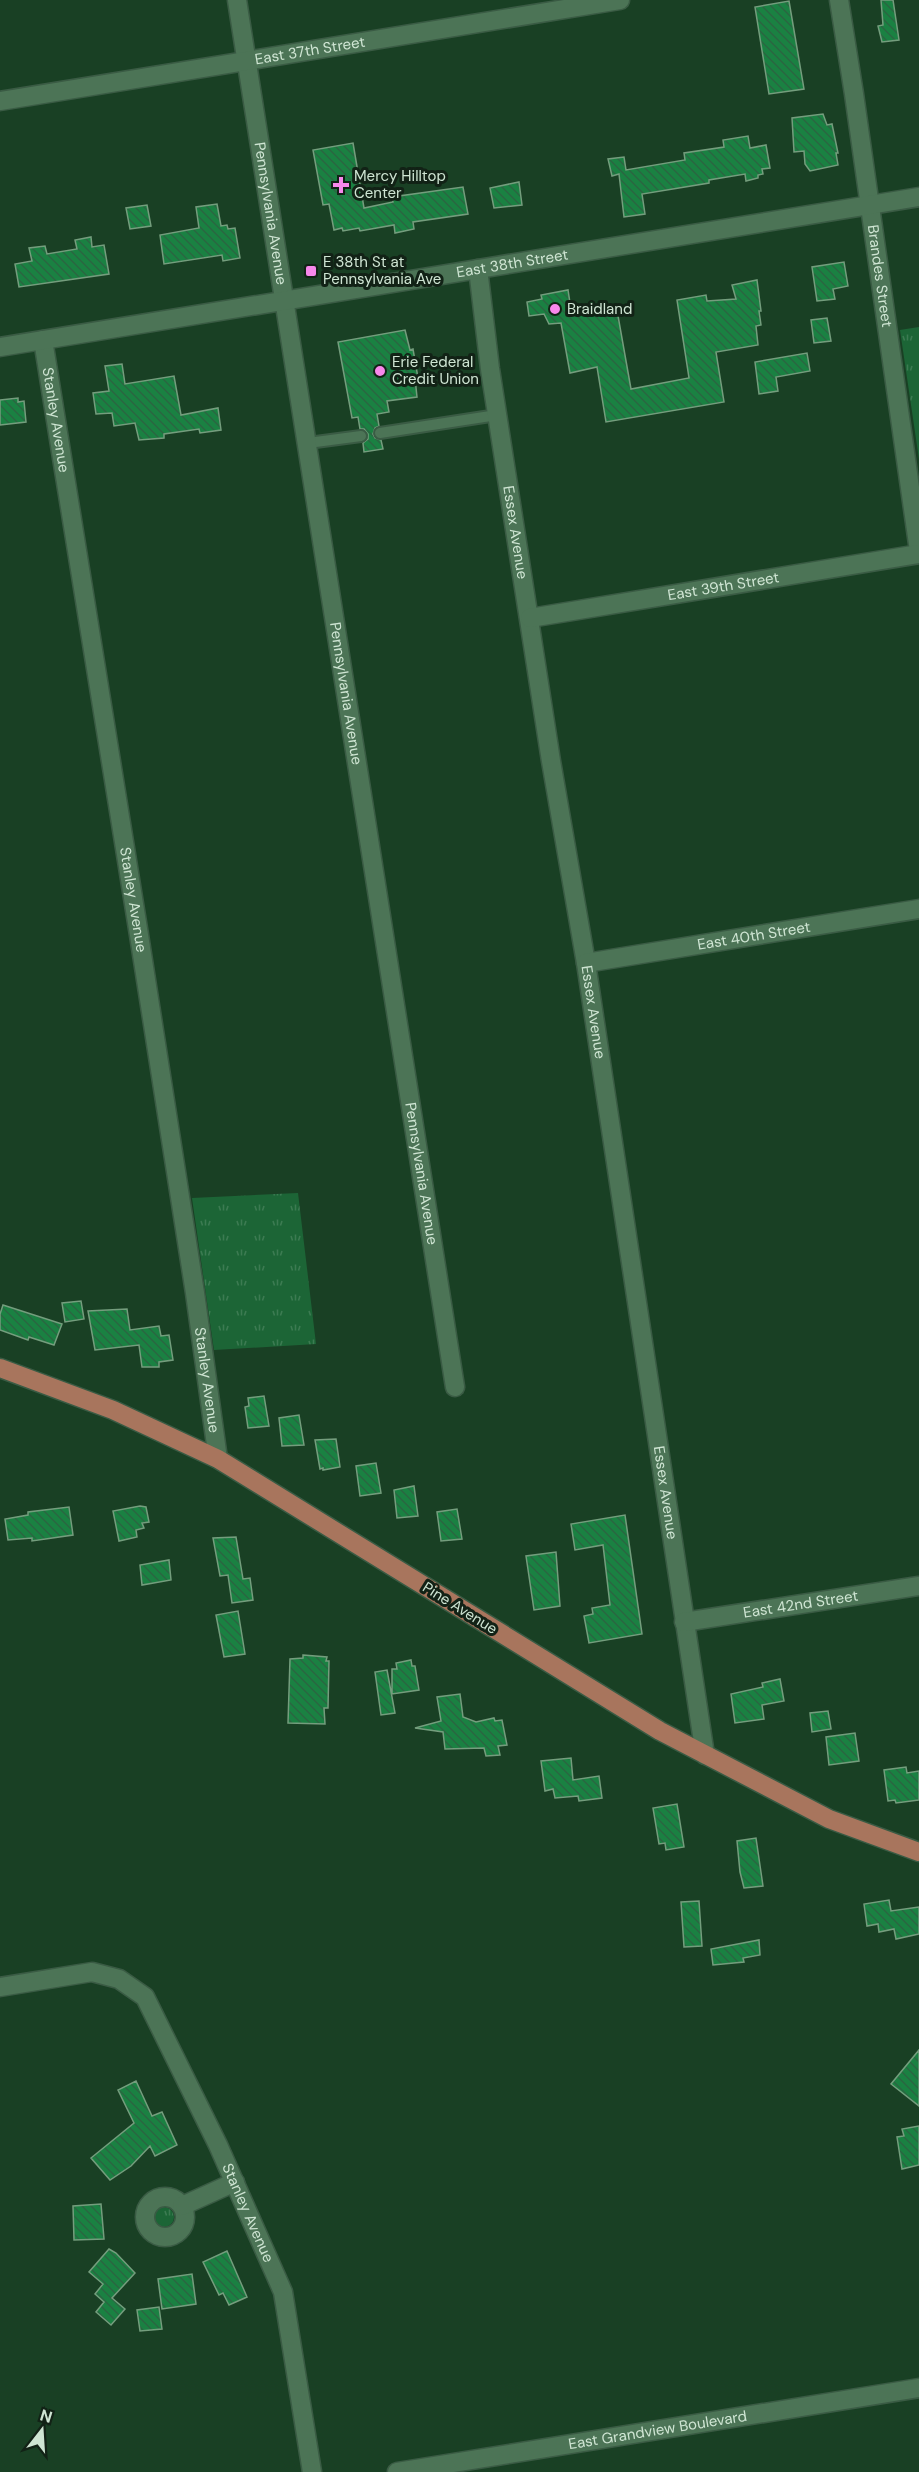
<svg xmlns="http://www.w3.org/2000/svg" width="919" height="2472" font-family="'DM Sans',sans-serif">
  <defs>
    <pattern id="grass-tufts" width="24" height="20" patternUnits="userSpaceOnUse" patternTransform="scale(1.5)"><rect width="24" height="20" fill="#1c6536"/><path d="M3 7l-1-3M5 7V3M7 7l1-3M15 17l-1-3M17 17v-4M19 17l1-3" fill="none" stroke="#3c7b52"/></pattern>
    <pattern id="building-back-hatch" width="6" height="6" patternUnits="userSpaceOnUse" patternTransform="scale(1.5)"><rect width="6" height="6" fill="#1a8142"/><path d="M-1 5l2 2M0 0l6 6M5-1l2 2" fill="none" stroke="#2a6641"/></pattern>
  </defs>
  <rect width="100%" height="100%" fill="#194024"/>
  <!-- grass -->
  <path fill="url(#grass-tufts)" d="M 919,327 L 919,459 L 900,330 Z
    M 298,1193 L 316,1344 L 214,1350 L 192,1198 Z
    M154 2217a10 10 0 1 1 20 0a10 10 0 1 1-20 0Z"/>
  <!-- building -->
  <path fill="url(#building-back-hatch)" stroke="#749d7d" stroke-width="1.5" d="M 881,0 L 893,0 L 899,40 L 882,42 L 878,26 L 883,25 Z
    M 789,1 L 804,89 L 769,94 L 755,7 Z
    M 823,114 L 827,125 L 832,124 L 838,153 L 836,153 L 838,165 L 810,171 L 805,164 L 804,151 L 794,152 L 792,118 Z
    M 748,136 L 750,148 L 766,145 L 770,168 L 762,169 L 763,174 L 758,175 L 758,178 L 746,181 L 745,174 L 709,180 L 709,183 L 642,194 L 645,214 L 624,217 L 619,174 L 612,176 L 608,159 L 624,157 L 626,170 L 685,160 L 684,153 L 724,147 L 723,140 Z
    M 353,143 L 364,208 L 393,202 L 392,197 L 463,187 L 468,214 L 413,222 L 414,229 L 395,233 L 394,225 L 360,231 L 359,228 L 343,231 L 342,228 L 334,230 L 329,204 L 323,205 L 313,150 Z
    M 519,182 L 522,205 L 494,208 L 490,188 Z
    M 217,204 L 221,226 L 227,225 L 228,229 L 235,228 L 240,258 L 223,261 L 222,255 L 164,264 L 160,235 L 199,228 L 196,207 Z
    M 147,205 L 151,226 L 130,229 L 126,208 Z
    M 91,237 L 92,247 L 104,245 L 109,274 L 19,287 L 15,264 L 32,261 L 29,248 L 45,246 L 47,254 L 77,249 L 75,240 Z
    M 844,262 L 848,286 L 833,289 L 835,299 L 817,301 L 812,267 Z
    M 757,280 L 761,311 L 759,311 L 761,325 L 756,326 L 758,345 L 716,352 L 724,402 L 606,422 L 597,367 L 570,373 L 561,323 L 549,324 L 544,314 L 529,316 L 527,302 L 542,299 L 541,295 L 568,290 L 572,316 L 617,310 L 631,389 L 689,378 L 677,300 L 706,295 L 707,301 L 736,299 L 732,285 Z
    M 827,318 L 831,341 L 814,343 L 811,320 Z
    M 405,330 L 410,350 L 413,349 L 418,378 L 415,378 L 417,397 L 387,401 L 389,412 L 377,414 L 379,426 L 375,428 L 373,434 L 375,438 L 381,440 L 383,449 L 364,452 L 363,443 L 368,439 L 368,434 L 364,429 L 360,429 L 358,417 L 352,418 L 338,342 Z
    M 807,353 L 810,371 L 776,377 L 778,391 L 759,394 L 755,362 Z
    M 122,364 L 125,384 L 174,376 L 181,415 L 218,408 L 221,430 L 200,433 L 199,429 L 164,434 L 164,438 L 139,440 L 135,423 L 114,426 L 112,413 L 96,414 L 93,393 L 109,391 L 105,366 Z
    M 18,398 L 18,402 L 24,401 L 26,422 L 0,425 L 0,400 Z
    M 81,1301 L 84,1319 L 65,1322 L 62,1303 Z
    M 3,1305 L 62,1324 L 54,1345 L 29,1337 L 28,1340 L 0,1330 L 0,1314 Z
    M 127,1309 L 130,1330 L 159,1326 L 161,1336 L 169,1335 L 173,1360 L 159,1362 L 159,1367 L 142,1367 L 139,1345 L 95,1350 L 88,1311 Z
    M 264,1396 L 269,1426 L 248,1428 L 245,1407 L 249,1406 L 248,1398 Z
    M 299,1415 L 304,1445 L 282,1446 L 279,1418 Z
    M 336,1439 L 340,1467 L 323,1470 L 323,1468 L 320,1469 L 315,1440 Z
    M 376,1463 L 381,1493 L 360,1496 L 356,1466 Z
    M 414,1486 L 418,1516 L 397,1518 L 394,1490 Z
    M 140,1506 L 146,1507 L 149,1522 L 142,1523 L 144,1528 L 136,1530 L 137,1537 L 119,1541 L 113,1511 Z
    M 69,1507 L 73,1535 L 32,1541 L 32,1538 L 8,1540 L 5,1519 L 28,1515 L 28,1512 Z
    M 457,1509 L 462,1539 L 441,1541 L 437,1512 Z
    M 625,1515 L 642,1634 L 589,1643 L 584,1616 L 593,1614 L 592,1608 L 610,1605 L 603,1545 L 575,1550 L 571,1524 Z
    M 236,1537 L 243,1579 L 250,1578 L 253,1600 L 232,1603 L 228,1575 L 220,1576 L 213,1538 Z
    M 556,1552 L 560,1606 L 534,1610 L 526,1556 Z
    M 169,1560 L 171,1580 L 142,1585 L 140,1565 Z
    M 238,1611 L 245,1654 L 224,1657 L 216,1615 Z
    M 303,1655 L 327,1657 L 326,1661 L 329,1661 L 328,1708 L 324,1708 L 325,1724 L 288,1723 L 290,1659 L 303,1658 Z
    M 411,1660 L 412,1666 L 415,1666 L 419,1690 L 392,1694 L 392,1669 L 397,1669 L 396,1663 Z
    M 387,1670 L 395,1713 L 381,1715 L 375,1672 Z
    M 780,1679 L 784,1701 L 762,1705 L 764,1719 L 735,1723 L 731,1694 L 763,1687 L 762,1683 Z
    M 460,1694 L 463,1717 L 476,1722 L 494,1718 L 495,1721 L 502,1720 L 507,1745 L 498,1746 L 500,1755 L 486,1756 L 484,1748 L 445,1749 L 443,1732 L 415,1728 L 441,1721 L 437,1697 Z
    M 828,1711 L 831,1729 L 812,1732 L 810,1713 Z
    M 855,1733 L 859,1761 L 829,1765 L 826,1737 Z
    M 571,1758 L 573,1780 L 599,1776 L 602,1798 L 579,1801 L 578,1796 L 555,1798 L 553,1789 L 545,1791 L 541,1761 Z
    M 906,1767 L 907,1773 L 919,1771 L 919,1800 L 896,1803 L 895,1800 L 888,1801 L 884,1770 Z
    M 677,1804 L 684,1847 L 666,1850 L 665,1843 L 659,1844 L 653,1808 Z
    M 756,1838 L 763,1886 L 744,1888 L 740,1872 L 737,1841 Z
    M 889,1900 L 891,1911 L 919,1907 L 919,1934 L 896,1939 L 894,1929 L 879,1932 L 878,1924 L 867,1926 L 864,1904 Z
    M 699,1901 L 702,1946 L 684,1947 L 681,1902 Z
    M 759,1940 L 760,1955 L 743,1958 L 744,1962 L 713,1965 L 711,1949 Z
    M 919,2050 L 919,2106 L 891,2084 Z
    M 136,2081 L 152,2116 L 162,2112 L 177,2145 L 155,2156 L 150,2146 L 131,2166 L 110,2180 L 91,2158 L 134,2123 L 118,2090 Z
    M 919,2126 L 919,2165 L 902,2169 L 897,2137 L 904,2136 L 902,2129 Z
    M 101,2204 L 104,2239 L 74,2240 L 73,2206 Z
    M 109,2249 L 116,2253 L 135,2273 L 112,2298 L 125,2309 L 111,2325 L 96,2312 L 104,2302 L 95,2294 L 103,2284 L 89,2272 Z
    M 227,2251 L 247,2297 L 229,2305 L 223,2293 L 219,2295 L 203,2262 Z
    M 192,2274 L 196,2304 L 162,2309 L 158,2279 Z
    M 159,2307 L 162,2329 L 140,2331 L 137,2310 Z"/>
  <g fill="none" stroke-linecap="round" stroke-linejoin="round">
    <!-- lane casing -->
    <g stroke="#3a5b44" stroke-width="14">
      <path id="lane" d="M 380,433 L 497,415
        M 308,443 L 361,436"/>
    </g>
    <!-- street casing -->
    <g stroke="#3a5b44" stroke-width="21">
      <g id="street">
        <path id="s1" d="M 237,0 L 455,1387"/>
        <path id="s2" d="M 839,0 L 854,94 L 919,551"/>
        <path id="s3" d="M 0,101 L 620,0"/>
        <path id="s4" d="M 478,269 L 490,369 L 551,761 L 586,963 L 705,1755"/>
        <path id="s5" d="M 43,340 L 139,935 L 195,1293 L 218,1459"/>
        <path id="s6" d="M 530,618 L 919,554"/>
        <path id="s7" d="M 586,963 L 919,909"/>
        <path id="s8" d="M 684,1622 L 919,1586"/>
        <path id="s9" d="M 0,1987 L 92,1972 L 119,1979 L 145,1997 L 218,2145 L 283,2292 L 312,2472"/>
        <circle cx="165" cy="2217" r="20"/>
        <path d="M 182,2206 L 235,2182"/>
      </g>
    </g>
    <!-- secondary casing -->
    <g stroke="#3a5b44" stroke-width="21">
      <g id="secondary">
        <path id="s10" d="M 0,347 L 919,197"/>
        <path id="s11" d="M 397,2472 L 919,2388"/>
      </g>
    </g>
    <!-- primary casing -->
    <g stroke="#3a5b44" stroke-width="21">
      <path id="primary" d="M 0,1368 L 113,1410 L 218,1459 L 660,1731 L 829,1819 L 919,1852"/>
    </g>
    <!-- lane -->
    <use href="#lane" stroke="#4c7456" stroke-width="10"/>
    <!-- street -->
    <use href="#street" stroke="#4c7456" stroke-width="18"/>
    <!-- secondary -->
    <use href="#secondary" stroke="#4c7456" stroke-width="18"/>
    <!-- primary -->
    <use href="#primary" stroke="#a8755d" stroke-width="18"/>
  </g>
  <!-- markers -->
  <g fill="#f788eb" stroke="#122216" stroke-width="2">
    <path d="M338 176h6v6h6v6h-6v6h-6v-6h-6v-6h6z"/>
    <rect x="305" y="265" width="12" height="12" rx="3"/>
    <circle cx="555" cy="309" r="6"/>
    <circle cx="380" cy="371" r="6"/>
  </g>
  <g text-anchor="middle" stroke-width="6" stroke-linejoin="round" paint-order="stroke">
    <!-- street labels -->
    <g font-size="15" fill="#cfe5d3" stroke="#122216">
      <text dy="5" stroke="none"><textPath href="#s3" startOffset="314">East 37th Street</textPath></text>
      <text dy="5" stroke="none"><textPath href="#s1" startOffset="216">Pennsylvania Avenue</textPath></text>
      <text dy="5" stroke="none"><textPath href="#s10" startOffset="519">East 38th Street</textPath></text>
      <text dy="5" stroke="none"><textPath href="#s2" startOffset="279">Brandes Street</textPath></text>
      <text dy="5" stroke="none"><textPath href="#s5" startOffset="81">Stanley Avenue</textPath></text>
      <text dy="5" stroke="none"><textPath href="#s4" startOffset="266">Essex Avenue</textPath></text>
      <text dy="5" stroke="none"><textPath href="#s6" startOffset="196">East 39th Street</textPath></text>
      <text dy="5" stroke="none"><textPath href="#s1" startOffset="702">Pennsylvania Avenue</textPath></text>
      <text dy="5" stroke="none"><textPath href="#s5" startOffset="567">Stanley Avenue</textPath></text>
      <text dy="5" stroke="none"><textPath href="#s7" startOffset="170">East 40th Street</textPath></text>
      <text dy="5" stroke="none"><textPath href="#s4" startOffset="752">Essex Avenue</textPath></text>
      <text dy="5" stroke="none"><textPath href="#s1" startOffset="1188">Pennsylvania Avenue</textPath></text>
      <text dy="5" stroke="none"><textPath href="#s5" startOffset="1053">Stanley Avenue</textPath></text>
      <text dy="5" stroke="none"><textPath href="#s4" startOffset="1238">Essex Avenue</textPath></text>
      <text dy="5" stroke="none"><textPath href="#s8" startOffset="118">East 42nd Street</textPath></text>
      <text transform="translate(460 1608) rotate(32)" y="5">Pine Avenue</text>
      <text dy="5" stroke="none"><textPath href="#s9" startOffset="392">Stanley Avenue</textPath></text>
      <text dy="5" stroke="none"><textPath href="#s11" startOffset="264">East Grandview Boulevard</textPath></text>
    </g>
    <!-- poi labels -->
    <g font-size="15" fill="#cfe5d3" stroke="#122216" text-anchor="start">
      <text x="354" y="181">Mercy Hilltop<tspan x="354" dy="17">Center</tspan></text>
      <text x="323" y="267">E 38th St at<tspan x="323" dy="17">Pennsylvania Ave</tspan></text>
      <text x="567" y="314">Braidland</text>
      <text x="392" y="367">Erie Federal<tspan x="392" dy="17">Credit Union</tspan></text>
    </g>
  </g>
  <!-- north arrow -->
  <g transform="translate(42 2430) rotate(17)" stroke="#122216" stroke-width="4.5" paint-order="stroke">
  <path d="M0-4.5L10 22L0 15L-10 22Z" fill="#cfe5d3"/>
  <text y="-9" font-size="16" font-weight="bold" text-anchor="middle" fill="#cfe5d3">N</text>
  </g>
</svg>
